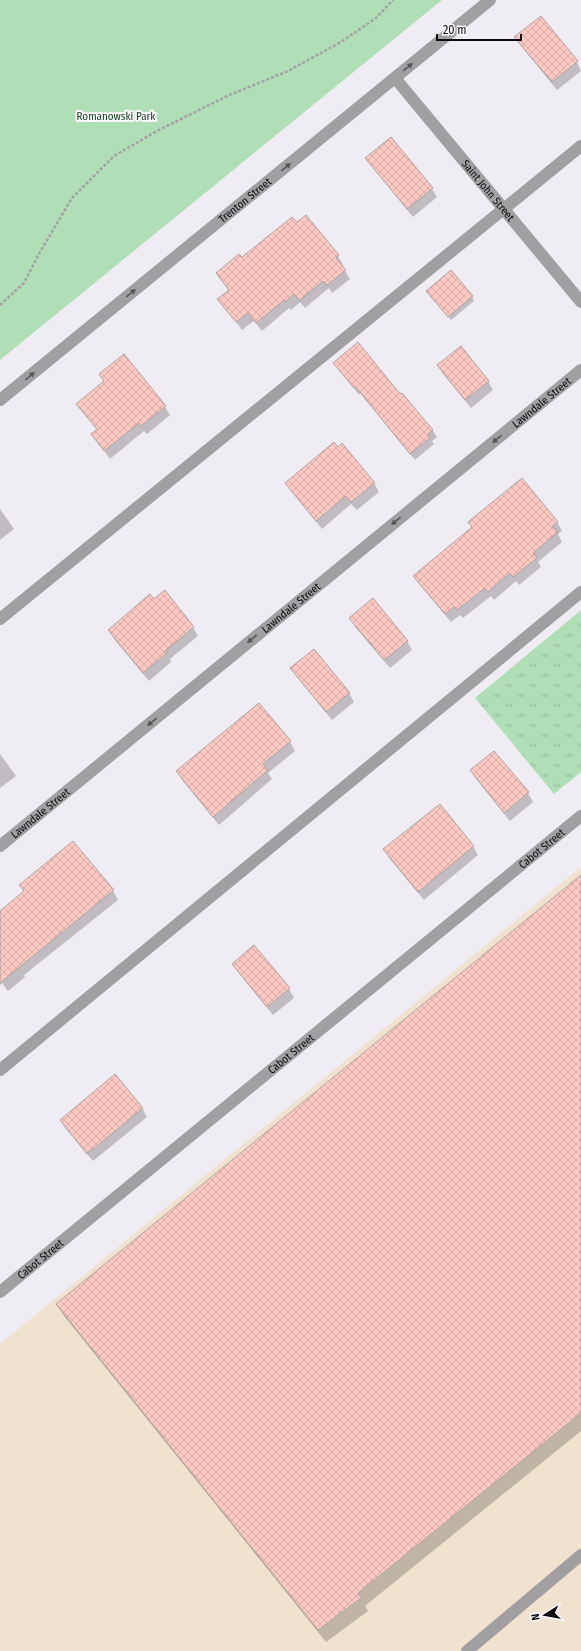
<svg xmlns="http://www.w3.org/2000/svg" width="581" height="1651" font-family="'Fira Sans Condensed',sans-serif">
  <defs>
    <pattern id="grass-tufts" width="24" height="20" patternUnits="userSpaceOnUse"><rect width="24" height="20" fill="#b0dfb7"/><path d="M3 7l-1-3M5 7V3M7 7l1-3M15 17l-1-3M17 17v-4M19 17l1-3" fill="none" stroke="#96be9c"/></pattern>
    <pattern id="building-cross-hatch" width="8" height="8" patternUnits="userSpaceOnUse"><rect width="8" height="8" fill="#ffc9c3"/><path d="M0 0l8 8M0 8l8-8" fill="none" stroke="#d9aba6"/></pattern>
  </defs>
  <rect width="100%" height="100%" fill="#f0ecf3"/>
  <!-- industrial -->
  <path fill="#f1e1cf" d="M 581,867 L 581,1651 L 0,1651 L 0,1344 Z"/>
  <!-- grass -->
  <path fill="url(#grass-tufts)" d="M 581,610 L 581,772 L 554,794 L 475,698 Z"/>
  <!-- park -->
  <path fill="#b0dfb7" d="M 0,0 L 442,0 L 0,360 Z"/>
  <!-- shadow -->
  <path fill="#0003" d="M 516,37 L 577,62 L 581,71 L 557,90 L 521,46 Z
    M 367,158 L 432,189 L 437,197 L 413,217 L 372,166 Z
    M 338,256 L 343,265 L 342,266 L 350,279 L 332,293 L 329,288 L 305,308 L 300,302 L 291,310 L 289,308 L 262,331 L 254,321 L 242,330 L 219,299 L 229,291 L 217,274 L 241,259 Z
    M 430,295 L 472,296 L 474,301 L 451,320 Z
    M 124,355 L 165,407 L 170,415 L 147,434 L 144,431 L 110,459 L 92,434 L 97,430 L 77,404 L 104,382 L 100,375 Z
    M 335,363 L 400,396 L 402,394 L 433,431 L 437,437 L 432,441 L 434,444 L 415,460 L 360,393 L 359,395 Z
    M 438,365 L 488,381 L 493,390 L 471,408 L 443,374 Z
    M 338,448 L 374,483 L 379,492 L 357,510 L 351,504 L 322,529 L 292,492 L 287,483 Z
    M 0,509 L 14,529 L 0,540 Z
    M 557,522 L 562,531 L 558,534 L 562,542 L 538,562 L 541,567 L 519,585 L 516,581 L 494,600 L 491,596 L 463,618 L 460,615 L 451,622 L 420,585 L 415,576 Z
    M 154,600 L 193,627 L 198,636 L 170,659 L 171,662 L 149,681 L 114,639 L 109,630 Z
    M 351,618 L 407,641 L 412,650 L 390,668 L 355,627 Z
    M 292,668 L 349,693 L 354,702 L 332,720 L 297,677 Z
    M 290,742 L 295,751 L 268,773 L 272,779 L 219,825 L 182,780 L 177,771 Z
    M 494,752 L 528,793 L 533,802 L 510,821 L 476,779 L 471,771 Z
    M 0,754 L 16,776 L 0,788 Z
    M 73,842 L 113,891 L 118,900 L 24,975 L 25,977 L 8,991 L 2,983 L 0,985 L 0,912 L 25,892 L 21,885 Z
    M 473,846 L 478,855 L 424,900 L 389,858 L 384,849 Z
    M 581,876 L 581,1431 L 365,1606 L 368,1611 L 326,1642 L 64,1316 L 57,1304 Z
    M 254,946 L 289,989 L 294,998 L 273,1015 L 238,972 L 233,964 Z
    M 142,1108 L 147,1117 L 93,1161 L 66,1129 L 61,1120 Z"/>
  <!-- building -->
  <path fill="url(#building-cross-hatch)" stroke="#ada4a3" d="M 541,16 L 578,61 L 552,82 L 514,37 Z
    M 391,137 L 433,188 L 407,209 L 365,158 Z
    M 306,215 L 339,255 L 336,258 L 346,270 L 327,285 L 323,281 L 299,301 L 294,294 L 285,302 L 284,300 L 256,323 L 248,313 L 236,322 L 217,299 L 229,290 L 216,273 L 239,254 L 242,257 L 292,217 L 297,222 Z
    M 451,270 L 473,296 L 448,317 L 426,291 Z
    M 358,342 L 400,394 L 402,393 L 433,430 L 428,434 L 431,437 L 410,454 L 356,387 L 354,388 L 333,363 Z
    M 461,346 L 489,381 L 465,400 L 437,365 Z
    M 124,354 L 166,406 L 141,426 L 139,423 L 104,451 L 91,434 L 97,429 L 76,404 L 104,381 L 99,374 Z
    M 334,442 L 338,447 L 342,443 L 375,483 L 351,502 L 346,496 L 316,521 L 285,483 Z
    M 522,478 L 558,522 L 552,526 L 558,532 L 533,553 L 537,558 L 513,577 L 510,573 L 488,592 L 485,588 L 457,610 L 454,607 L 445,614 L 413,576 L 472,527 L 468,522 Z
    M 165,590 L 194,627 L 165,651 L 167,653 L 143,673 L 108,630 L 150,594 L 154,599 Z
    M 373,598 L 408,641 L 384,660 L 349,618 Z
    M 314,649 L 350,693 L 326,712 L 290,668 Z
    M 259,703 L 291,741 L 263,764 L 268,770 L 213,817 L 176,771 Z
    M 494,751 L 529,792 L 504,813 L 470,770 Z
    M 440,804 L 474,846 L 418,892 L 383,849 Z
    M 73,841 L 114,890 L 0,983 L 0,911 L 24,891 L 19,885 Z
    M 581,875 L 581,1413 L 358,1593 L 361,1598 L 318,1630 L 56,1304 Z
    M 254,945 L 290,988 L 267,1007 L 232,964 Z
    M 115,1074 L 143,1108 L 87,1154 L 60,1120 Z"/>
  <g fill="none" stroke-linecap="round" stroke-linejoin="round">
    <!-- path -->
    <path stroke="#a5a1a7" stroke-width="2.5" stroke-dasharray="3 2" stroke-linecap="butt" d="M 0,305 L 24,283 L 40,252 L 72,198 L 114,156 L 157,131 L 227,96 L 288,71 L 341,42 L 376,18 L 393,0"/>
    <!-- lane -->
    <path stroke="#a19fa1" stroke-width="12" d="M 0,619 L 581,146
      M 0,1070 L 581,592
      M 467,1651 L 581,1555"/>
    <!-- street -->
    <g stroke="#a19fa1" stroke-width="12">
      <path id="s1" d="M 395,78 L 581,302"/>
      <path id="s2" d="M 0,400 L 490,0"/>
      <path id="s3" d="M 0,846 L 581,370"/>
      <path id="s4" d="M 0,1292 L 581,816"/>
    </g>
  </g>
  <!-- one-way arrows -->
  <defs><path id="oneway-solid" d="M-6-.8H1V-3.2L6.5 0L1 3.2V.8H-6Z"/></defs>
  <g fill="#585658">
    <use href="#oneway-solid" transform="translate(408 67) rotate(-39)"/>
    <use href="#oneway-solid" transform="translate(286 167) rotate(-39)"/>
    <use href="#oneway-solid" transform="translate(131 293) rotate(-39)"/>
    <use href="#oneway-solid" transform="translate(30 376) rotate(-39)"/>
    <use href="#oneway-solid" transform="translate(497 439) rotate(141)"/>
    <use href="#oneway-solid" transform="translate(396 521) rotate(141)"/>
    <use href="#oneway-solid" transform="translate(252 639) rotate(141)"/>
    <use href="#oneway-solid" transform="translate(152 722) rotate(141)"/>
  </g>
  <g text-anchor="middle" stroke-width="4" stroke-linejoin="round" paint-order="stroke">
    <!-- park labels -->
    <g font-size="11" fill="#124320" stroke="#fdf9ff">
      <text x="116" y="120">Romanowski Park</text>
    </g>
    <!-- street labels -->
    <g font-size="11" fill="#0e0c0e" stroke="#fdf9ff">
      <text dy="4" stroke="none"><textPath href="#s1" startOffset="146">Saint John Street</textPath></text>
      <text dy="4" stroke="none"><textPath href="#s2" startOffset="316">Trenton Street</textPath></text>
      <text dy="4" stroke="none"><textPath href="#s3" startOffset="700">Lawndale Street</textPath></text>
      <text dy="4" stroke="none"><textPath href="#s3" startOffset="376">Lawndale Street</textPath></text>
      <text dy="4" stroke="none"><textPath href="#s3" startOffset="52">Lawndale Street</textPath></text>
      <text dy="4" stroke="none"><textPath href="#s4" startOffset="700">Cabot Street</textPath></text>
      <text dy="4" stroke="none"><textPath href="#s4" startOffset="376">Cabot Street</textPath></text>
      <text dy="4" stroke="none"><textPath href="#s4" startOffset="52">Cabot Street</textPath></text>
    </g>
  </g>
  <!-- north arrow -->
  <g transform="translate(545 1615) rotate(259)" stroke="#fdf9ff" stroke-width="3" paint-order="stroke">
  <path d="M0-3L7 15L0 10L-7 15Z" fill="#0e0c0e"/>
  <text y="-6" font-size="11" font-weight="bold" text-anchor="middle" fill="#0e0c0e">N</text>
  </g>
  <!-- scale -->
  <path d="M437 34v6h84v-6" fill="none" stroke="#0e0c0e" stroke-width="2"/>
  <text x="443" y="34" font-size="12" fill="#0e0c0e" stroke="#fdf9ff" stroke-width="3" paint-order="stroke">20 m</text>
</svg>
